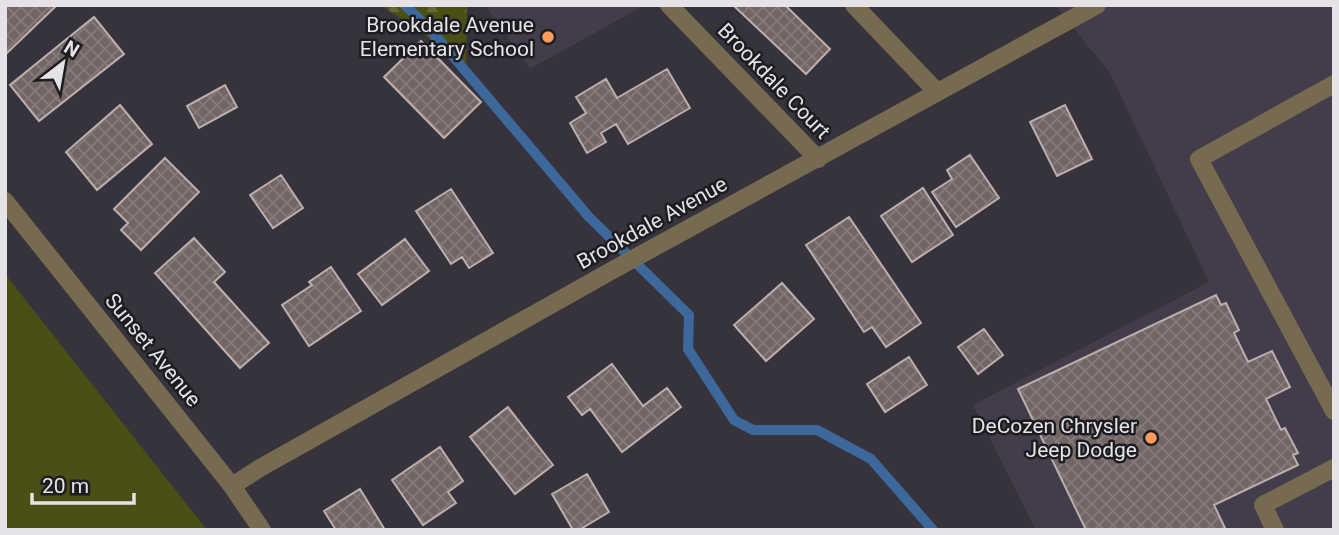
<svg xmlns="http://www.w3.org/2000/svg" width="1339" height="535" font-family="Roboto,sans-serif">
  <defs>
    <pattern id="forest-firs" width="22" height="20" patternUnits="userSpaceOnUse" patternTransform="scale(1.75)"><rect width="22" height="20" fill="#4b4e15"/><path d="M5 1l3.5 6h-7zM16 11l3.5 6h-7z" fill="#656737"/></pattern>
    <pattern id="building-cross-hatch" width="8" height="8" patternUnits="userSpaceOnUse" patternTransform="scale(1.75)"><rect width="8" height="8" fill="#726565"/><path d="M0 0l8 8M0 8l8-8" fill="none" stroke="#867b7b"/></pattern>
  </defs>
  <rect width="100%" height="100%" fill="#37333c"/>
  <!-- built -->
  <path fill="#423c4b" d="M 485,5 L 645,5 L 530,69 Z
    M 1055,5 L 1334,5 L 1334,530 L 1036,530 L 973,405 L 1209,282 L 1110,73 Z"/>
  <!-- grass -->
  <path fill="#4b4e15" d="M 5,274 L 207,530 L 5,530 Z"/>
  <!-- forest -->
  <path fill="url(#forest-firs)" d="M 380,5 L 467,5 L 466,74 L 423,33 Z"/>
  <g fill="none" stroke-linecap="round" stroke-linejoin="round">
    <!-- stream -->
    <path stroke="#3c689b" stroke-width="10" d="M 405,5 L 435,35 L 589,217 L 689,315 L 688,349 L 734,420 L 753,430 L 817,430 L 871,459 L 933,530"/>
  </g>
  <!-- building -->
  <path fill="url(#building-cross-hatch)" stroke="#bcafae" stroke-width="2" d="M 5,5 L 57,5 L 5,55 Z
    M 733,5 L 785,5 L 830,49 L 806,74 Z
    M 94,17 L 124,54 L 39,121 L 10,85 Z
    M 421,41 L 481,102 L 444,138 L 384,77 Z
    M 667,69 L 690,108 L 628,144 L 616,124 L 601,133 L 606,142 L 587,153 L 570,123 L 586,113 L 576,97 L 606,79 L 617,98 Z
    M 225,85 L 237,107 L 199,128 L 187,106 Z
    M 120,105 L 152,144 L 97,190 L 66,152 Z
    M 1065,105 L 1092,159 L 1057,176 L 1030,122 Z
    M 970,155 L 999,198 L 956,227 L 932,192 L 952,179 L 947,170 Z
    M 165,158 L 199,192 L 141,250 L 121,230 L 128,223 L 114,209 Z
    M 281,175 L 303,208 L 273,228 L 250,195 Z
    M 923,188 L 953,235 L 912,262 L 881,216 Z
    M 451,189 L 493,253 L 469,268 L 462,257 L 451,264 L 416,211 Z
    M 849,217 L 921,323 L 886,347 L 872,327 L 864,332 L 806,245 Z
    M 194,238 L 225,272 L 214,282 L 269,343 L 240,368 L 155,273 Z
    M 405,239 L 429,271 L 382,305 L 358,274 Z
    M 331,267 L 361,311 L 309,346 L 282,305 L 312,285 L 309,282 Z
    M 782,283 L 814,319 L 766,361 L 734,325 Z
    M 1216,295 L 1221,305 L 1226,303 L 1239,330 L 1234,333 L 1248,362 L 1272,351 L 1290,387 L 1266,399 L 1281,430 L 1285,428 L 1298,453 L 1293,455 L 1298,465 L 1214,505 L 1226,530 L 1086,530 L 1018,389 Z
    M 984,329 L 1003,355 L 978,374 L 958,347 Z
    M 909,357 L 927,385 L 885,412 L 867,384 Z
    M 612,364 L 643,406 L 667,388 L 681,407 L 622,452 L 590,409 L 582,415 L 568,397 Z
    M 508,407 L 553,465 L 515,494 L 470,437 Z
    M 440,447 L 463,481 L 448,492 L 456,503 L 423,525 L 392,480 Z
    M 587,474 L 609,512 L 579,530 L 573,530 L 552,494 Z
    M 360,489 L 385,530 L 336,530 L 324,511 Z"/>
  <g fill="none" stroke-linecap="round" stroke-linejoin="round">
    <!-- lane -->
    <path stroke="#766b50" stroke-width="18" d="M 1334,84 L 1199,159 L 1334,411
      M 1275,530 L 1263,505 L 1334,468"/>
    <!-- street -->
    <path stroke="#766b50" stroke-width="18" d="M 669,5 L 818,159
      M 854,5 L 937,92
      M 5,201 L 232,486 L 262,530
      M 232,486 L 260,468 L 611,271 L 1097,5"/>
  </g>
  <!-- markers -->
  <g fill="#ff9b5b" stroke="#1d1c20" stroke-width="2.5">
    <circle cx="548" cy="37" r="7"/>
    <circle cx="1151" cy="438" r="7"/>
  </g>
  <g text-anchor="middle" stroke-width="5" stroke-linejoin="round" paint-order="stroke">
    <!-- poi labels -->
    <g font-size="21" fill="#e5e3e8" stroke="#1d1c20" text-anchor="end">
      <text x="534" y="32">Brookdale Avenue<tspan x="534" dy="24">Elementary School</tspan></text>
      <text x="1137" y="433">DeCozen Chrysler<tspan x="1137" dy="24">Jeep Dodge</tspan></text>
    </g>
    <!-- street labels -->
    <g font-size="21" fill="#e5e3e8" stroke="#1d1c20">
      <text transform="translate(774 81) rotate(46)" y="7">Brookdale Court</text>
      <text transform="translate(652 223) rotate(-29)" y="7">Brookdale Avenue</text>
      <text transform="translate(153 350) rotate(51)" y="7">Sunset Avenue</text>
    </g>
  </g>
  <!-- border -->
  <rect width="1339" height="535" fill="none" stroke="#e5e3e8" stroke-width="14"/>
  <!-- north arrow -->
  <g transform="translate(63 63) rotate(31)" stroke="#1d1c20" stroke-width="5" paint-order="stroke">
  <path d="M0-5L12 26L0 18L-12 26Z" fill="#e5e3e8"/>
  <text y="-10" font-size="19" font-weight="bold" text-anchor="middle" fill="#e5e3e8">N</text>
  </g>
  <!-- scale -->
  <path d="M32 493v10h102v-10" fill="none" stroke="#e5e3e8" stroke-width="3.5"/>
  <text x="42" y="493" font-size="21" fill="#e5e3e8" stroke="#1d1c20" stroke-width="5" paint-order="stroke">20 m</text>
</svg>
